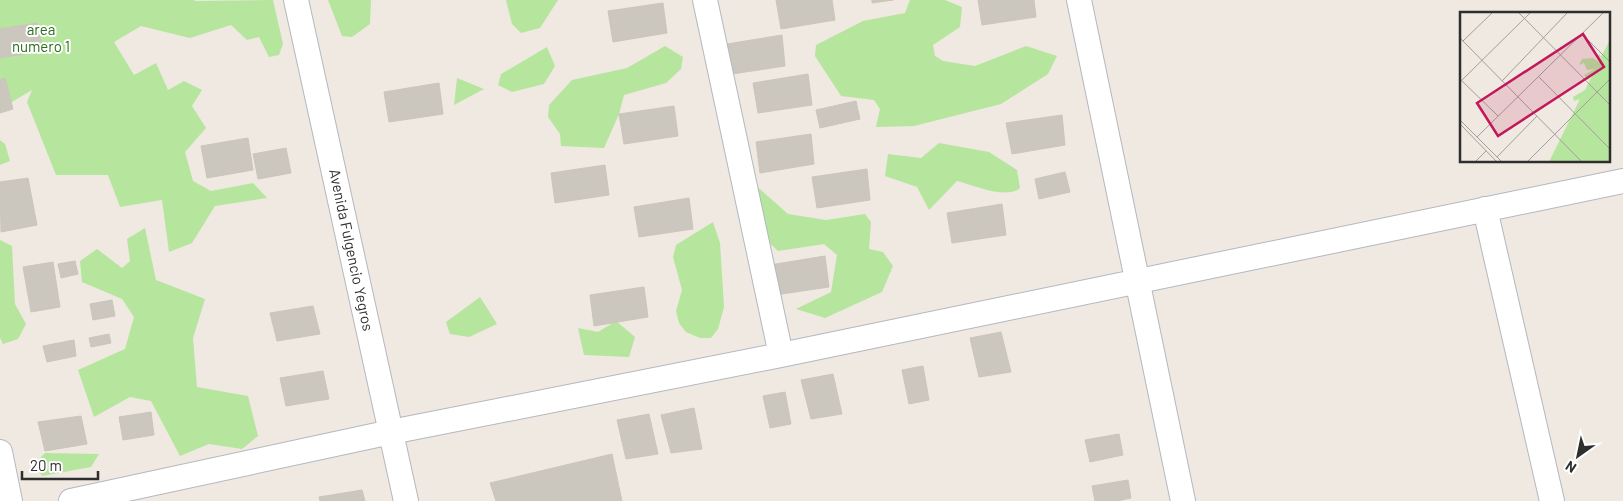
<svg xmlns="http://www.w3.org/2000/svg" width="1623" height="501" font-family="Barlow,sans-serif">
  <rect width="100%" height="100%" fill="#efe9e1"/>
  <!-- green -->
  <path fill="#b6e59e" d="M 0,0 L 194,0 L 195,1 L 273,0 L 283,44 L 279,55 L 269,57 L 259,37 L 247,40 L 231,25 L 190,38 L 141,26 L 114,42 L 134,75 L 156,63 L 168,90 L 184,81 L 202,90 L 192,106 L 206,128 L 185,152 L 193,181 L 211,191 L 253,183 L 267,198 L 215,206 L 192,243 L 169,252 L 162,200 L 120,207 L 108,175 L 56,175 L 27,102 L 32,90 L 0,109 Z
    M 328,0 L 371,0 L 370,24 L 352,37 L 342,36 Z
    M 506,0 L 558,0 L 540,28 L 521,33 L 512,24 Z
    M 910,0 L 945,0 L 962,7 L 960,27 L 933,45 L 935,56 L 943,61 L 975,66 L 1026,46 L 1057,56 L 1048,74 L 1001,104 L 914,126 L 876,127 L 880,109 L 874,100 L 841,96 L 815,56 L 816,45 L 863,21 L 905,13 Z
    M 665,46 L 683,57 L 681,69 L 666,83 L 624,95 L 619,114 L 604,148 L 561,146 L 560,134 L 548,117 L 549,105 L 572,80 L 627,68 Z
    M 547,47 L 555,66 L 544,84 L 512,92 L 498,85 L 501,74 Z
    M 457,78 L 484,89 L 454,105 Z
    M 0,140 L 5,144 L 10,161 L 0,165 Z
    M 939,143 L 989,152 L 1017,170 L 1020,188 C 1007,200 973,185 957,181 L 929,210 L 917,187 L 885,176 L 888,154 L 921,158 Z
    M 754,184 L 788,214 L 826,220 L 865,214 L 871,222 L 869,249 L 883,252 L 893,266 L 882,292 L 825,318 L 796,309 L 831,292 L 837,255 L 824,244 L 778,251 L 755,229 Z
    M 713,222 L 720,243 L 724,307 L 718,329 L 711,338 L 700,338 L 686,332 L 679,323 L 676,311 L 682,290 L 673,257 L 676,245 Z
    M 145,228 L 156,280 L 205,299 L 193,338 L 197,387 L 248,396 L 258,436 L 242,449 L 209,444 L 180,456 L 151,401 L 130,397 L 94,417 L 78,370 L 125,349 L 134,317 L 122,299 L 82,282 L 80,261 L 97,249 L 122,268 L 130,261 L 127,239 Z
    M 0,240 L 12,246 L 15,304 L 26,324 L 18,339 L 3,344 L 0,338 Z
    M 480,297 L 497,324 L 469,337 L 450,334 L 446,322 Z
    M 616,321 L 635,337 L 629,357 L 584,355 L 578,328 L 598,332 Z
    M 45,453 L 99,454 L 91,467 L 42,476 L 34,464 Z"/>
  <!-- building -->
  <path fill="#cbc7bf" stroke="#cbc5ba" d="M 776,0 L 832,0 L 835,20 L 781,29 Z
    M 872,0 L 893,0 L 872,3 Z
    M 978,0 L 1034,0 L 1036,17 L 982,25 Z
    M 663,3 L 667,33 L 613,42 L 608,11 Z
    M 37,23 L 43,51 L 0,58 L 0,29 Z
    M 782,35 L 785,66 L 732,74 L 727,44 Z
    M 808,74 L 812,105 L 758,113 L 753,83 Z
    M 5,78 L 13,109 L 0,113 L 0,80 Z
    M 439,83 L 443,114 L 389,122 L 384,92 Z
    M 856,101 L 860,119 L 820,128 L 816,110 Z
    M 674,106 L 678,136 L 624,144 L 619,114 Z
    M 1062,115 L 1065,145 L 1012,154 L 1006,123 Z
    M 811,134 L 814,164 L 760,173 L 756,142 Z
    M 248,138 L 253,170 L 207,178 L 201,146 Z
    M 286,148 L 291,173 L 258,179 L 253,154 Z
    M 605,165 L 609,195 L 555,203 L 551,173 Z
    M 867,169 L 870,200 L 817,208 L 812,177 Z
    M 1065,172 L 1070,192 L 1039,199 L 1035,179 Z
    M 28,178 L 37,225 L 1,232 L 0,182 Z
    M 689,198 L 693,229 L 639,237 L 634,207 Z
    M 1002,204 L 1006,235 L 952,243 L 947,213 Z
    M 825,256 L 829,287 L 775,295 L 770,265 Z
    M 75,261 L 78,274 L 61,278 L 58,264 Z
    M 53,262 L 60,307 L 31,312 L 23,267 Z
    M 644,287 L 648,317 L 594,326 L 590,295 Z
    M 112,300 L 115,316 L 93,320 L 90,304 Z
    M 313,306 L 320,334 L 277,341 L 270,313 Z
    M 1001,332 L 1011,372 L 979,377 L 970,338 Z
    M 109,334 L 111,343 L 91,347 L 89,338 Z
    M 74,340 L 76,356 L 47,362 L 43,346 Z
    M 923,366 L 929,400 L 909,404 L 902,370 Z
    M 323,371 L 329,399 L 286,406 L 280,378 Z
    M 833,374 L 842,414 L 811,419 L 801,380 Z
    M 785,392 L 791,424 L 770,428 L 763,396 Z
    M 694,408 L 702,449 L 671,453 L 661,415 Z
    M 151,412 L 154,435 L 123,440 L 119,417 Z
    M 649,414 L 658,454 L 626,459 L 617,420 Z
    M 81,416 L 87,444 L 45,451 L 38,422 Z
    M 1119,434 L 1123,455 L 1090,462 L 1085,440 Z
    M 612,454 L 622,501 L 496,501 L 490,483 Z
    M 1128,480 L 1131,498 L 1117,501 L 1095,501 L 1092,486 Z
    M 362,490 L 365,501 L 320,501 L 319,497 Z"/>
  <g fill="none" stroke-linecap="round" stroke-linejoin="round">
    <!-- minor casing -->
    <g stroke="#b4b7c1" stroke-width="26">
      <path id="minor" d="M 296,0 L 406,501
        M 705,0 L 781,355
        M 1079,0 L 1183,501
        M 1485,209 L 1552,501
        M 0,452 L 10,501
        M 71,501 L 391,432 L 781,355 L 1623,181"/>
    </g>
    <!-- minor -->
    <use href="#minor" stroke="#fff" stroke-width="24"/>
  </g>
  <g text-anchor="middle" stroke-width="4" stroke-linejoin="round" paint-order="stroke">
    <!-- park labels -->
    <g font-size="15" fill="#2c6e1b" stroke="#fff">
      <text x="41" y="35">area<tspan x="41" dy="17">numero 1</tspan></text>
    </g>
    <!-- street labels -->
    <g font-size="15" fill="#2e2e2e" stroke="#fff">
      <text transform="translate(351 250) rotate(78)" y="5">Avenida Fulgencio Yegros</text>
    </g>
  </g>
  <!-- overview -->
  <g transform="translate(1460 12)">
    <rect width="150" height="150" fill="#efe9e1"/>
    <path d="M 150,28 L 150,150 L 89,150 L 120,87 L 114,89 L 113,85 L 125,78 L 132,64 L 128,68 L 124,63 L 135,57 L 127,58 L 124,51 L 119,53 L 122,47 L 133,46 L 139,50 L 141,46 L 137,45 L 139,42 L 141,45 Z" fill="#b6e59e"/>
    <path fill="none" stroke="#a29e99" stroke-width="1" d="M 58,0 L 150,93M 122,22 L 150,50M 0,26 L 122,150M 3,29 L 33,0M 79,65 L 150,137M 0,67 L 38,104M 42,69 L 108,0M 0,70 L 71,0M 0,108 L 42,150M 0,112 L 37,150M 17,125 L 144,0M 37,145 L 77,104M 15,150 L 26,139M 67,150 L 150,67"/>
    <path fill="#c2185b" fill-opacity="0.15" stroke="#c2185b" stroke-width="2.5" d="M 123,22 L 144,55 L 38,124 L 17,91 Z"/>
    <rect width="150" height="150" fill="none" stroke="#2e2e2e" stroke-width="2.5"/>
  </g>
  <!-- north arrow -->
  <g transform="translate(1578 456) rotate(213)" stroke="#ffffff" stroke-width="4" paint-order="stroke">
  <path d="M0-4L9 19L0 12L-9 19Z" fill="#2e2e2e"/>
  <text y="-8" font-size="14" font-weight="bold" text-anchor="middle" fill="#2e2e2e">N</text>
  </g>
  <!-- scale -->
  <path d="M22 471v8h76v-8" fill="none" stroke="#2e2e2e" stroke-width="2.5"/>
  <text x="30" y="471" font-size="15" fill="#2e2e2e" stroke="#ffffff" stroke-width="4" paint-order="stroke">20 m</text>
</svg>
